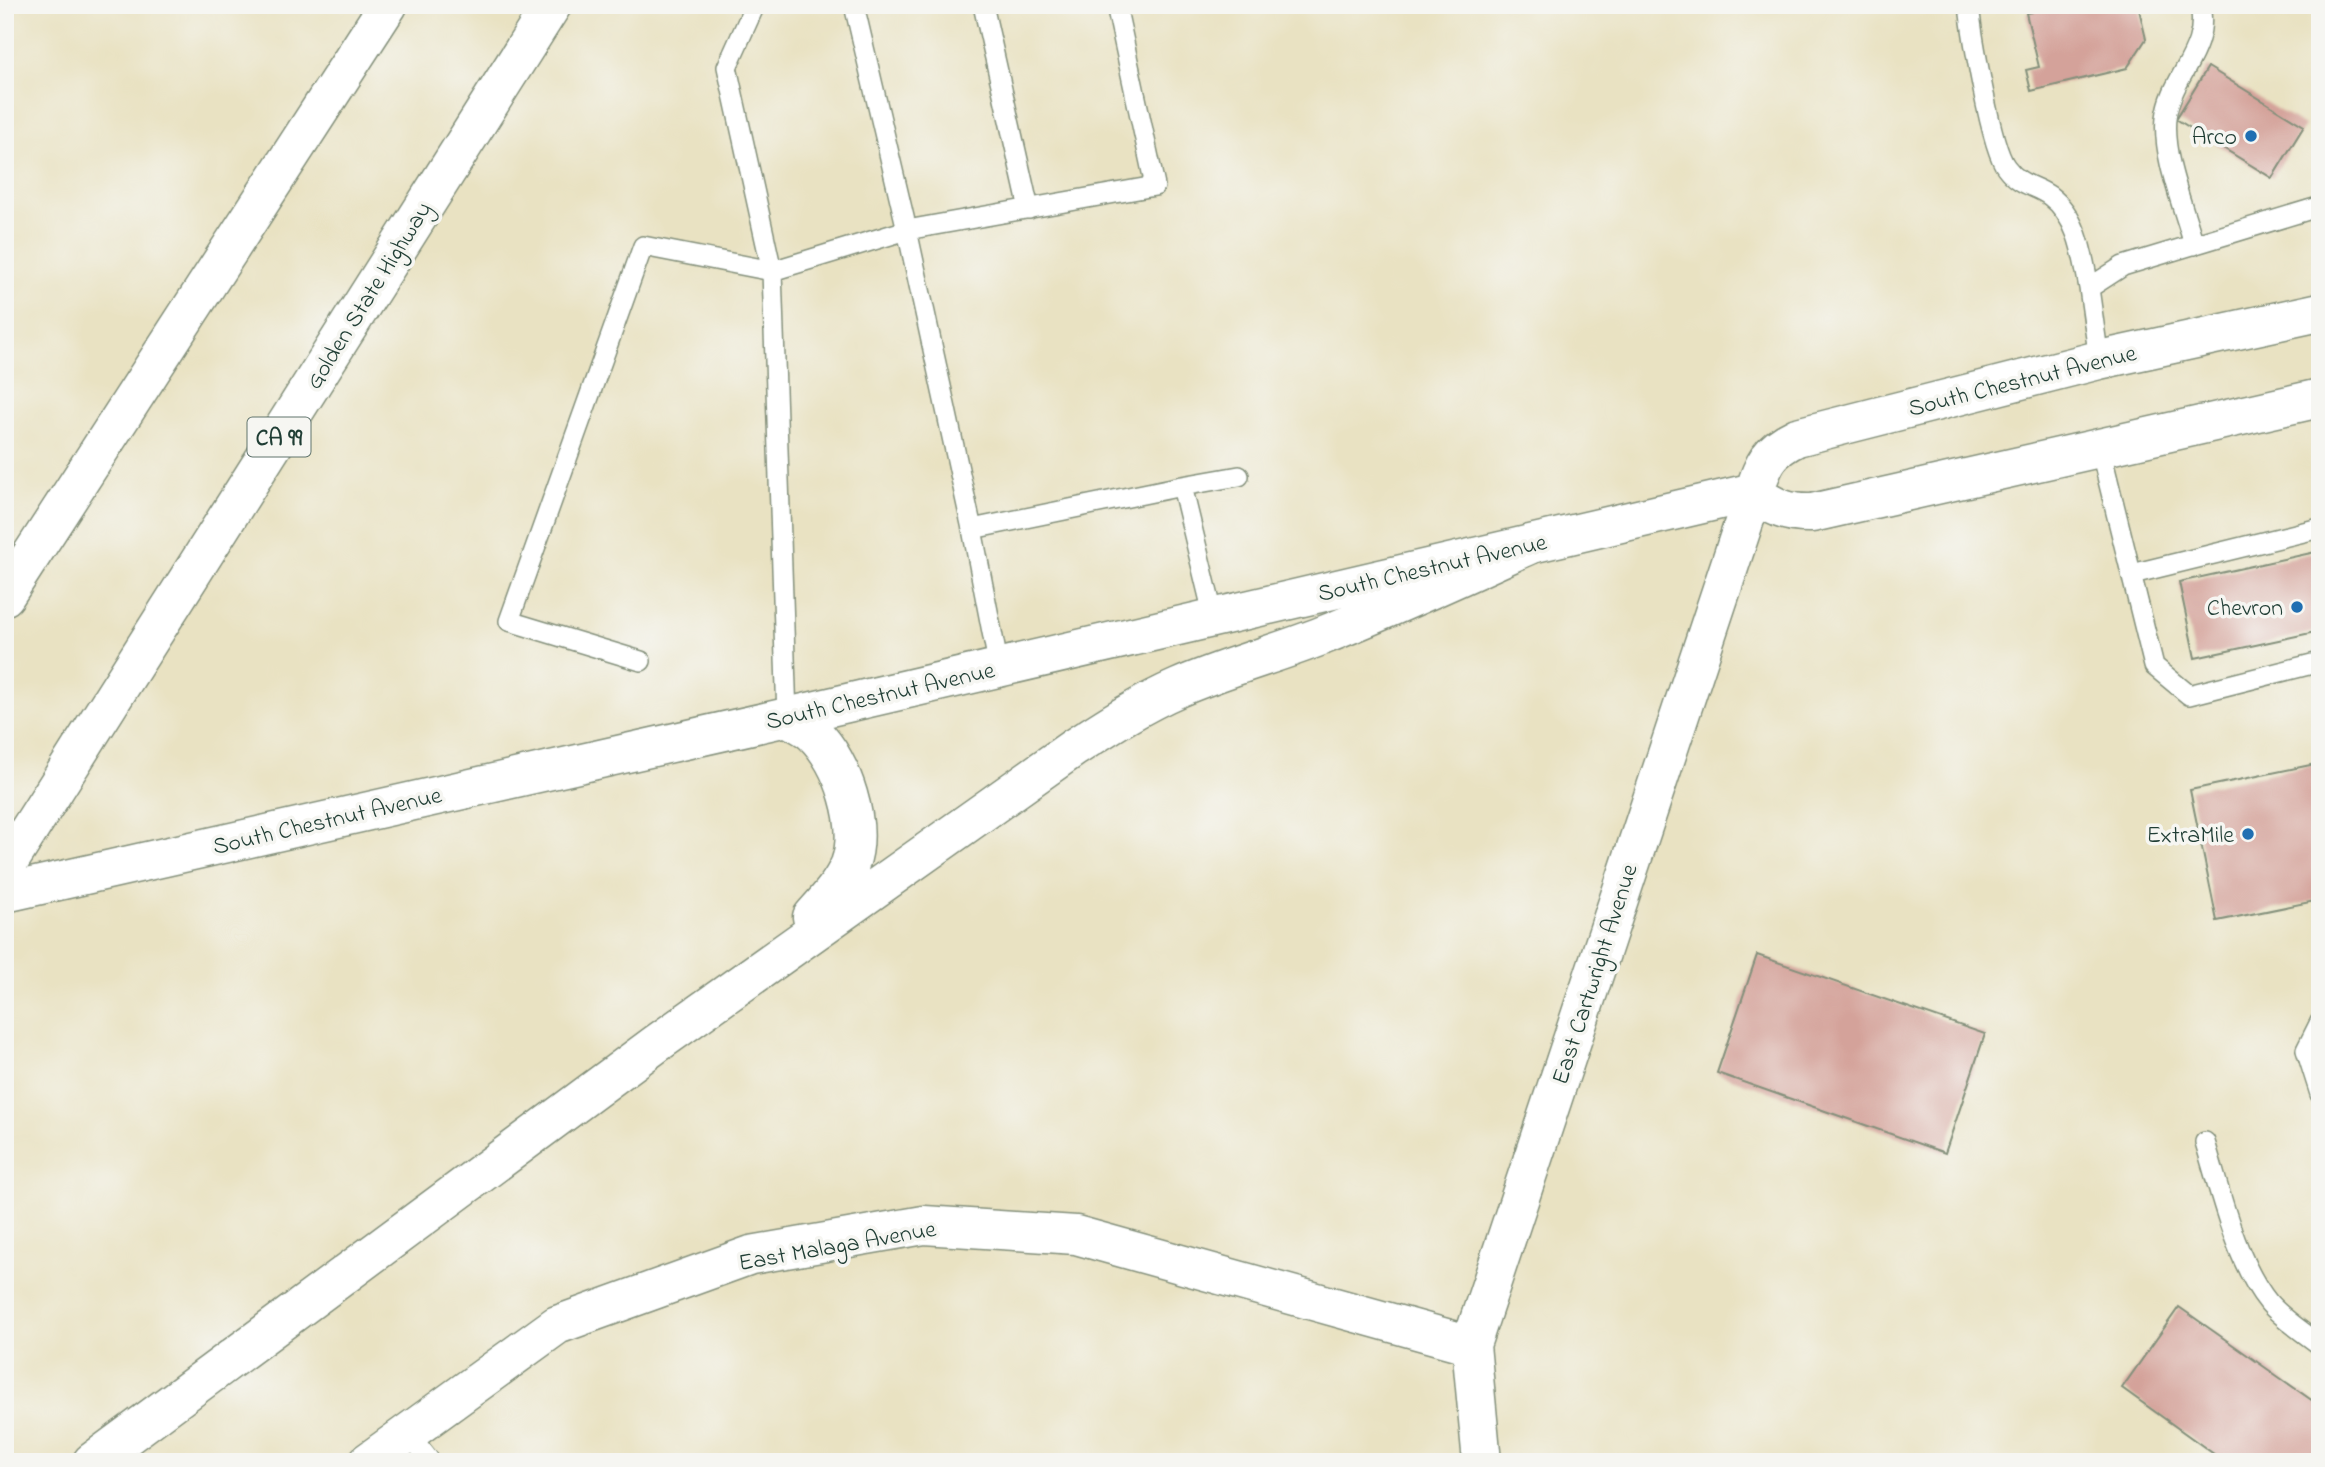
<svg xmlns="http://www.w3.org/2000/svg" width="2325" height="1467" font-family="'Indie Flower',sans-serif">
  <rect width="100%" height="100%" fill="#f6f6f2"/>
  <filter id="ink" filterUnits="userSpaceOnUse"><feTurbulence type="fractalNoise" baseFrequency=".0143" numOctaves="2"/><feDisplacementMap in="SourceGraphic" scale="14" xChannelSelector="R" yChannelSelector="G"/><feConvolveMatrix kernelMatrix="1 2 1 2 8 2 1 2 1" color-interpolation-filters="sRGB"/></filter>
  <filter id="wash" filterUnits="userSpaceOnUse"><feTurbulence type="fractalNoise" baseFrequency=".00686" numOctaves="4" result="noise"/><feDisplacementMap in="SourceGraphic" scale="28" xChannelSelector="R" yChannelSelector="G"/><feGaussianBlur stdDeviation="1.57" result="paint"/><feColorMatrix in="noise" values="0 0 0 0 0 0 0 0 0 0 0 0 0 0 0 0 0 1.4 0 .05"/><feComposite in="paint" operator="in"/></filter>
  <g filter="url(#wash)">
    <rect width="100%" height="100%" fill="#e9e2c2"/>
    <g id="blocks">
      <!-- building -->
      <path fill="#d4a29a" d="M 2031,5 L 2138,5 L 2146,39 L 2127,68 L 2031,91 L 2026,70 L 2039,67 L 2026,13 L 2032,12 Z
        M 2208,67 L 2304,126 L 2272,178 L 2176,119 Z
        M 2320,551 L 2320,631 L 2195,658 L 2179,582 Z
        M 2320,763 L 2320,900 L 2217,921 L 2190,790 Z
        M 1757,955 L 1985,1034 L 1945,1153 L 1717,1073 Z
        M 2179,1307 L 2320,1406 L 2320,1462 L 2225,1462 L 2122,1388 Z"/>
    </g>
  </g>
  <g filter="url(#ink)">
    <use href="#blocks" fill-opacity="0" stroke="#84907b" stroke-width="2"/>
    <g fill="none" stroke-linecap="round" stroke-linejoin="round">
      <!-- service casing -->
      <g stroke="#84907b" stroke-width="22">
        <path id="service" d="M 755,5 L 727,67 L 772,271 L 787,717
          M 983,5 L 1029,209
          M 1969,5 C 1972,34 1991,148 2006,167 C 2021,187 2033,184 2050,196 C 2078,217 2083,256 2089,288
          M 2194,245 C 2184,207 2162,157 2166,118 C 2171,75 2210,52 2200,5
          M 2099,360 L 2089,288 L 2123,266 L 2318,207 L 2320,205
          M 2100,448 L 2154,666 L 2189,695 L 2320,662
          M 1182,486 L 1239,476
          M 972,529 L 1182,486 L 1214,618
          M 2132,574 L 2320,528
          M 641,661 L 509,621 L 643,246 L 772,271 L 907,230 L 854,5
          M 999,668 L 972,529 L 907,230 L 1155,186 L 1116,5
          M 2320,1022 L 2306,1050 L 2320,1094
          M 2205,1142 C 2220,1191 2236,1263 2269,1303 C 2283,1319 2303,1332 2320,1345
          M 408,1433 L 431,1462"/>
      </g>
      <!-- minor casing -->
      <g stroke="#84907b" stroke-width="41">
        <path id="minor" d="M 368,1462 L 557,1325 L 751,1255 L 924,1225 L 1076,1235 L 1471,1345
          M 1482,1462 L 1471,1345 L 1754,492"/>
      </g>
      <!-- secondary casing -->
      <g stroke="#84907b" stroke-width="41">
        <path id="secondary" d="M 1754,492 C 1764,463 1768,451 1797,437 L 2099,360 L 2320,312
          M 1754,492 C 1772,507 1788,514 1812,513 L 2320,398
          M 5,893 L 787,717 L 1754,492"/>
      </g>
      <!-- motorway casing -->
      <g stroke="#84907b" stroke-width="41">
        <path id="motorway" d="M 5,596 L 388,5
          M 787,717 C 795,722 807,727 814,734 C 843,762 864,825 850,864 C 842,884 826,901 812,917
          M 5,868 L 552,5
          M 92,1462 L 656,1044 L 1072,749 C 1106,727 1141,704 1178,688 C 1226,667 1276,654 1324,635 C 1394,607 1461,576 1529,545"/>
      </g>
      <!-- service -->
      <use href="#service" stroke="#fff" stroke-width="19"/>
      <!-- minor -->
      <use href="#minor" stroke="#fff" stroke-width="38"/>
      <!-- secondary -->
      <use href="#secondary" stroke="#fff" stroke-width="38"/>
      <!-- motorway -->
      <use href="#motorway" stroke="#fff" stroke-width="38"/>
    </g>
  </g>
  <!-- markers -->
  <g fill="#1f6fb2" stroke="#f6f6f2" stroke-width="2.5">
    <circle cx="2251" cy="136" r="7"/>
    <circle cx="2297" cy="607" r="7"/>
    <circle cx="2248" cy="834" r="7"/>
  </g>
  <g text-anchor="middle" stroke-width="7" stroke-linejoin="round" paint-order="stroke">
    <!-- shield labels -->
    <rect fill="#f6f6f2" stroke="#60746d" stroke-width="2" x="247.5" y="417.5" width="63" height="39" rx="5"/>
    <g font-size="23" font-weight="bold" fill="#1f3d34">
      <text x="279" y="445">CA 99</text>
    </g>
    <!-- poi labels -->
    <g font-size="24" fill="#1f3d34" stroke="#f6f6f2" text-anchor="end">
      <text x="2237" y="144">Arco</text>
      <text x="2283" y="615">Chevron</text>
      <text x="2234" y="842">ExtraMile</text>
    </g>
    <!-- street labels -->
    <g font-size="24" fill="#1f3d34" stroke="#f6f6f2">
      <text transform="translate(368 295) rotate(-58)" y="8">Golden State Highway</text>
      <text transform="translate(2022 380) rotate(-14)" y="8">South Chestnut Avenue</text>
      <text transform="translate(1432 567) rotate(-13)" y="8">South Chestnut Avenue</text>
      <text transform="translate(880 695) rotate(-13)" y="8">South Chestnut Avenue</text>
      <text transform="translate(327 820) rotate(-13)" y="8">South Chestnut Avenue</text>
      <text transform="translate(1594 974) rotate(-72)" y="8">East Cartwright Avenue</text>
      <text transform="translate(837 1245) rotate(-10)" y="8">East Malaga Avenue</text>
    </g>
  </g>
  <!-- margin -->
  <rect width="2325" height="1467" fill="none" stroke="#f6f6f2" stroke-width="28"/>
</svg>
